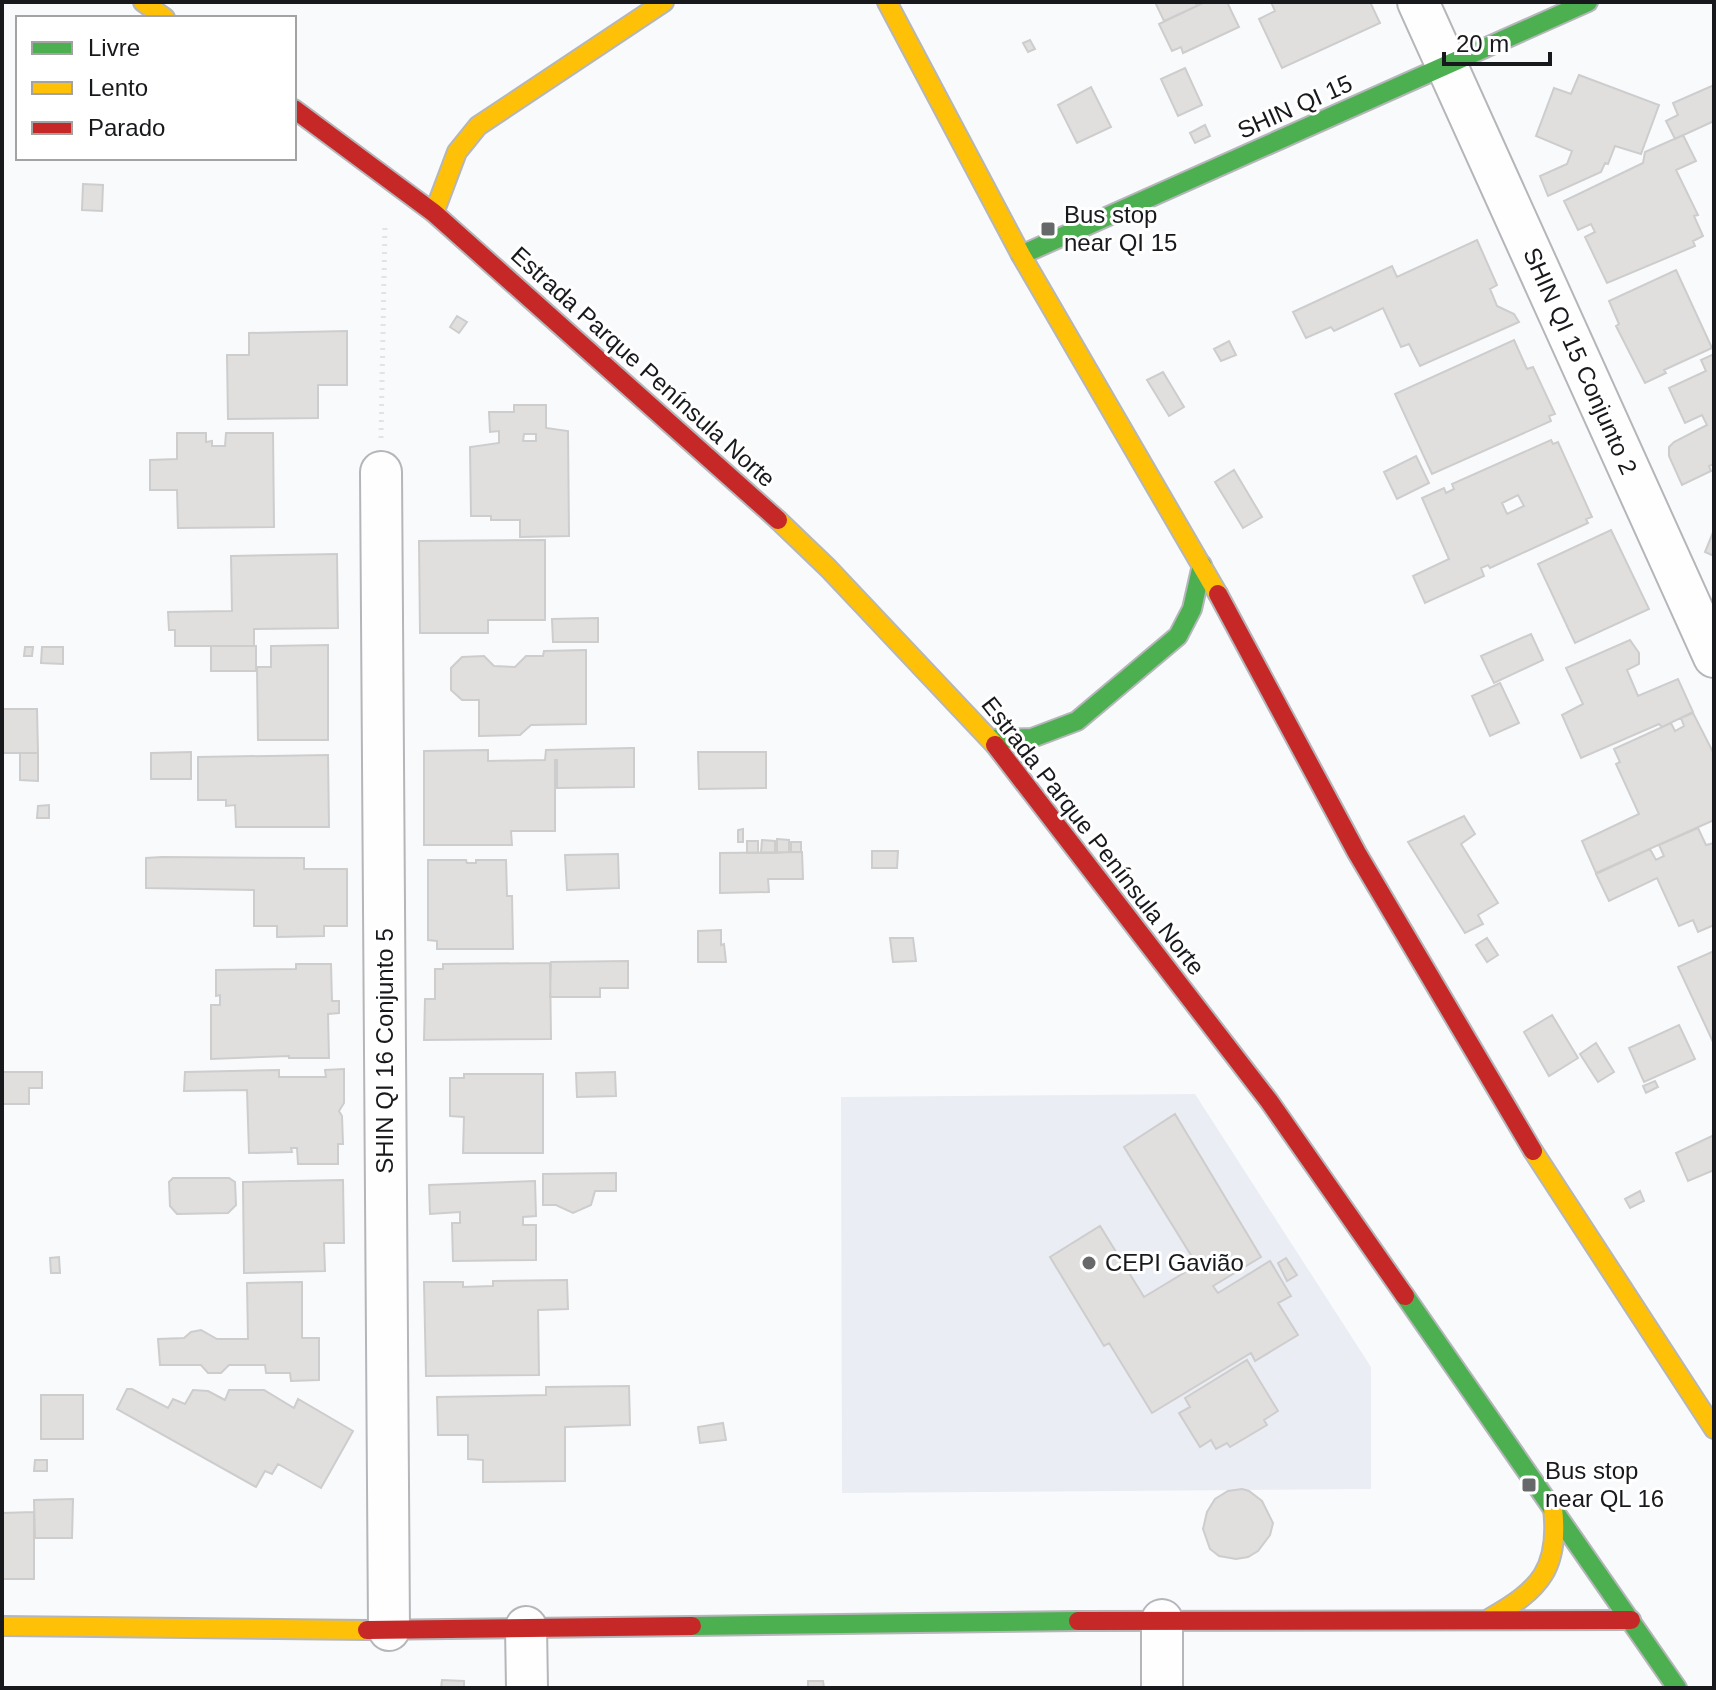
<svg xmlns="http://www.w3.org/2000/svg" width="1716" height="1690" font-family="Helvetica,sans-serif">
  <rect width="100%" height="100%" fill="#f9fafc"/>
  <!-- built -->
  <path fill="#eaedf3" d="M 1195,1094 L 1371,1367 L 1371,1489 L 842,1493 L 841,1097 Z"/>
  <!-- building -->
  <path fill="#e0dfde" stroke="#cecdcd" stroke-width="2" fill-rule="evenodd" d="M 1155,2 L 1195,2 L 1197,6 L 1164,21 Z
    M 1205,2 L 1227,2 L 1239,27 L 1183,53 L 1181,47 L 1172,51 L 1159,24 Z
    M 1271,2 L 1370,2 L 1380,23 L 1282,68 L 1259,19 L 1275,11 Z
    M 1030,40 L 1035,49 L 1028,52 L 1023,43 Z
    M 1185,68 L 1202,105 L 1178,116 L 1161,79 Z
    M 1579,75 L 1659,105 L 1641,154 L 1615,146 L 1608,164 L 1605,163 L 1601,172 L 1548,196 L 1540,176 L 1567,164 L 1572,151 L 1536,136 L 1554,88 L 1571,94 Z
    M 1714,85 L 1714,121 L 1675,139 L 1666,121 L 1678,115 L 1673,103 Z
    M 1091,87 L 1111,127 L 1077,143 L 1058,105 Z
    M 1205,125 L 1210,136 L 1195,143 L 1190,133 Z
    M 1683,135 L 1696,161 L 1676,170 L 1698,215 L 1694,216 L 1703,236 L 1693,241 L 1695,246 L 1607,283 L 1585,237 L 1595,232 L 1591,224 L 1578,230 L 1564,201 L 1643,163 L 1645,152 Z
    M 83,184 L 103,185 L 102,211 L 82,210 Z
    M 1477,240 L 1497,285 L 1490,289 L 1497,306 L 1514,314 L 1519,322 L 1420,366 L 1409,344 L 1401,347 L 1383,308 L 1334,331 L 1331,327 L 1306,338 L 1293,312 L 1392,266 L 1397,277 Z
    M 1676,270 L 1712,348 L 1664,370 L 1666,373 L 1645,383 L 1616,326 L 1619,324 L 1609,301 Z
    M 457,316 L 467,322 L 459,333 L 450,327 Z
    M 347,331 L 347,385 L 318,385 L 318,418 L 228,419 L 227,355 L 249,355 L 249,333 Z
    M 1514,340 L 1527,369 L 1533,367 L 1555,414 L 1549,416 L 1551,421 L 1432,474 L 1395,394 Z
    M 1229,341 L 1236,355 L 1221,361 L 1214,349 Z
    M 1714,354 L 1714,464 L 1709,466 L 1711,471 L 1682,485 L 1669,456 L 1669,447 L 1674,442 L 1707,425 L 1702,415 L 1685,423 L 1669,388 L 1706,371 L 1701,360 Z
    M 1163,372 L 1184,407 L 1169,416 L 1147,380 Z
    M 514,405 L 546,405 L 546,428 L 568,431 L 569,536 L 520,537 L 520,520 L 491,520 L 491,516 L 471,516 L 470,447 L 499,443 L 499,431 L 490,432 L 489,412 L 514,412 ZM 524,434 L 536,434 L 536,441 L 523,441 Z
    M 177,433 L 206,433 L 206,442 L 212,441 L 212,446 L 225,446 L 226,433 L 273,433 L 274,527 L 178,528 L 177,490 L 150,490 L 150,460 L 177,459 Z
    M 1551,440 L 1553,444 L 1558,442 L 1592,517 L 1586,519 L 1588,523 L 1490,568 L 1488,565 L 1481,568 L 1484,576 L 1425,603 L 1413,576 L 1449,559 L 1422,498 L 1444,488 L 1446,493 L 1454,489 L 1452,484 ZM 1518,495 L 1524,506 L 1507,514 L 1502,503 Z
    M 1416,456 L 1429,483 L 1397,499 L 1384,472 Z
    M 1234,470 L 1262,517 L 1243,528 L 1215,482 Z
    M 1611,530 L 1649,609 L 1575,643 L 1538,564 Z
    M 1714,530 L 1714,556 L 1705,552 Z
    M 545,540 L 545,620 L 488,620 L 488,633 L 420,633 L 419,541 Z
    M 337,554 L 338,628 L 254,629 L 254,646 L 175,646 L 175,630 L 169,630 L 168,612 L 232,611 L 231,556 Z
    M 598,618 L 598,642 L 553,642 L 552,619 Z
    M 1531,634 L 1543,660 L 1494,683 L 1481,656 Z
    M 1630,640 L 1639,653 L 1639,664 L 1627,670 L 1638,696 L 1678,679 L 1693,712 L 1662,727 L 1659,724 L 1581,758 L 1562,715 L 1583,704 L 1566,668 Z
    M 328,645 L 328,740 L 258,740 L 257,667 L 271,667 L 271,646 Z
    M 211,646 L 256,646 L 256,671 L 211,671 Z
    M 25,647 L 33,647 L 32,656 L 24,656 Z
    M 42,647 L 63,647 L 63,664 L 41,663 Z
    M 586,650 L 586,724 L 531,725 L 520,735 L 479,736 L 479,700 L 462,700 L 451,690 L 451,668 L 462,657 L 484,656 L 494,666 L 515,667 L 526,656 L 543,656 L 544,651 Z
    M 1500,683 L 1519,723 L 1490,736 L 1472,696 Z
    M 2,709 L 37,709 L 38,753 L 2,753 Z
    M 1693,713 L 1714,754 L 1714,820 L 1596,873 L 1582,841 L 1639,814 L 1616,764 L 1620,762 L 1614,749 L 1671,723 L 1675,731 L 1684,726 L 1681,718 Z
    M 632,748 L 634,748 L 634,787 L 557,788 L 557,760 L 555,760 L 555,831 L 511,831 L 512,845 L 424,845 L 424,751 L 488,750 L 488,761 L 545,760 L 546,750 Z
    M 191,752 L 191,779 L 151,779 L 151,753 Z
    M 698,752 L 766,752 L 766,788 L 699,789 Z
    M 20,753 L 38,753 L 38,781 L 20,780 Z
    M 328,755 L 329,827 L 236,827 L 235,805 L 226,806 L 226,800 L 198,800 L 198,757 Z
    M 49,805 L 49,818 L 37,818 L 38,806 Z
    M 1464,816 L 1475,834 L 1461,844 L 1498,903 L 1478,915 L 1483,924 L 1465,933 L 1408,842 Z
    M 1698,828 L 1706,845 L 1714,843 L 1714,925 L 1698,932 L 1693,920 L 1679,926 L 1657,878 L 1609,901 L 1596,874 L 1650,849 L 1656,860 L 1664,856 L 1659,845 Z
    M 743,829 L 743,842 L 738,842 L 738,830 Z
    M 777,839 L 789,840 L 789,852 L 777,853 Z
    M 762,840 L 775,841 L 775,853 L 761,853 Z
    M 747,841 L 758,841 L 758,853 L 747,853 Z
    M 791,842 L 801,842 L 801,852 L 791,852 Z
    M 872,851 L 898,851 L 897,868 L 872,868 Z
    M 802,852 L 803,879 L 768,879 L 769,892 L 720,893 L 720,853 Z
    M 618,854 L 619,888 L 567,890 L 565,855 Z
    M 162,857 L 304,858 L 304,869 L 347,869 L 347,926 L 324,926 L 324,936 L 277,937 L 277,926 L 254,926 L 254,890 L 146,888 L 146,858 Z
    M 428,860 L 466,860 L 467,863 L 476,863 L 476,860 L 506,860 L 507,896 L 512,896 L 513,949 L 437,949 L 437,941 L 428,940 Z
    M 721,930 L 721,945 L 724,944 L 726,962 L 698,962 L 698,931 Z
    M 890,938 L 913,938 L 916,961 L 893,962 Z
    M 1487,938 L 1498,955 L 1487,962 L 1476,945 Z
    M 1714,951 L 1714,1044 L 1678,967 Z
    M 628,961 L 628,988 L 600,988 L 600,997 L 550,997 L 551,962 Z
    M 550,963 L 551,1039 L 424,1040 L 425,999 L 435,999 L 435,969 L 443,969 L 443,964 Z
    M 296,964 L 331,964 L 332,1001 L 339,1001 L 339,1013 L 328,1014 L 329,1058 L 289,1058 L 289,1056 L 211,1059 L 211,1005 L 220,1005 L 220,995 L 216,996 L 216,970 L 296,969 Z
    M 1552,1015 L 1578,1058 L 1549,1076 L 1524,1032 Z
    M 1679,1025 L 1695,1059 L 1644,1082 L 1629,1048 Z
    M 1596,1043 L 1614,1072 L 1598,1082 L 1580,1054 Z
    M 344,1069 L 344,1103 L 339,1111 L 342,1116 L 343,1144 L 338,1144 L 338,1164 L 298,1164 L 297,1148 L 291,1148 L 292,1152 L 249,1153 L 247,1090 L 184,1091 L 185,1072 L 279,1070 L 279,1077 L 326,1077 L 325,1070 Z
    M 2,1072 L 42,1072 L 42,1088 L 29,1088 L 29,1104 L 2,1104 Z
    M 615,1072 L 616,1096 L 577,1097 L 576,1073 Z
    M 464,1074 L 543,1074 L 543,1153 L 463,1153 L 464,1117 L 450,1116 L 450,1078 L 464,1078 Z
    M 1655,1081 L 1658,1087 L 1646,1093 L 1643,1086 Z
    M 1175,1114 L 1261,1257 L 1213,1286 L 1218,1293 L 1270,1261 L 1291,1296 L 1278,1303 L 1298,1335 L 1255,1361 L 1251,1353 L 1152,1413 L 1109,1343 L 1104,1346 L 1050,1257 L 1100,1226 L 1144,1297 L 1197,1265 L 1124,1147 Z
    M 1714,1135 L 1714,1170 L 1688,1181 L 1676,1153 Z
    M 616,1173 L 616,1191 L 595,1191 L 591,1205 L 573,1213 L 556,1205 L 543,1205 L 543,1174 Z
    M 173,1178 L 229,1178 L 235,1182 L 236,1205 L 228,1213 L 177,1214 L 170,1206 L 169,1182 Z
    M 343,1180 L 344,1243 L 324,1243 L 325,1271 L 244,1273 L 243,1182 Z
    M 535,1181 L 536,1216 L 523,1217 L 523,1225 L 536,1225 L 536,1260 L 453,1261 L 452,1223 L 460,1223 L 460,1212 L 430,1214 L 429,1185 Z
    M 1640,1191 L 1644,1201 L 1630,1208 L 1625,1199 Z
    M 59,1257 L 60,1273 L 51,1273 L 50,1258 Z
    M 1286,1258 L 1297,1275 L 1287,1281 L 1278,1263 Z
    M 567,1280 L 568,1309 L 538,1310 L 539,1375 L 426,1376 L 424,1282 L 463,1282 L 463,1287 L 493,1286 L 493,1281 Z
    M 302,1282 L 302,1338 L 319,1338 L 319,1380 L 291,1381 L 290,1373 L 266,1373 L 265,1365 L 229,1365 L 221,1373 L 208,1373 L 201,1365 L 160,1365 L 158,1339 L 184,1338 L 191,1332 L 201,1330 L 217,1339 L 248,1339 L 247,1283 Z
    M 1247,1360 L 1278,1411 L 1264,1420 L 1267,1425 L 1230,1447 L 1227,1443 L 1216,1449 L 1211,1440 L 1200,1447 L 1179,1413 L 1190,1407 L 1185,1398 Z
    M 629,1386 L 630,1425 L 565,1427 L 565,1481 L 483,1482 L 483,1460 L 468,1459 L 468,1435 L 438,1435 L 437,1397 L 546,1395 L 546,1387 Z
    M 127,1389 L 132,1389 L 168,1408 L 173,1399 L 185,1404 L 193,1390 L 208,1391 L 225,1400 L 229,1390 L 264,1390 L 294,1408 L 298,1399 L 353,1431 L 321,1488 L 278,1464 L 272,1474 L 265,1471 L 256,1487 L 117,1409 Z
    M 41,1395 L 83,1395 L 83,1439 L 41,1439 Z
    M 723,1423 L 726,1440 L 700,1443 L 698,1427 Z
    M 35,1460 L 47,1460 L 47,1471 L 34,1471 Z
    M 1242,1489 L 1249,1491 L 1262,1501 L 1273,1523 L 1270,1535 L 1258,1551 L 1248,1557 L 1236,1559 L 1219,1556 L 1210,1549 L 1203,1529 L 1207,1512 L 1215,1499 L 1228,1491 Z
    M 73,1499 L 72,1538 L 35,1538 L 34,1500 Z
    M 34,1512 L 34,1579 L 2,1579 L 2,1513 Z
    M 442,1680 L 464,1681 L 464,1688 L 441,1688 Z
    M 808,1681 L 823,1681 L 824,1688 L 808,1688 Z"/>
  <g fill="none" stroke-linecap="round" stroke-linejoin="round">
    <!-- street casing -->
    <g stroke="#b5b6b9" stroke-width="44">
      <path id="street" d="M 1418,2 L 1714,657
        M 381,472 L 389,1630
        M 526,1627 L 527,1688
        M 1162,1688 L 1162,1620"/>
    </g>
    <!-- fast casing -->
    <g stroke="#b5b6b9" stroke-width="22">
      <path id="fast" d="M 1021,255 L 1588,2
        M 991,739 L 1032,738 L 1077,721 L 1178,636 L 1192,609 L 1202,565
        M 1405,1296 L 1677,1688
        M 692,1626 L 1078,1621"/>
    </g>
    <!-- slow casing -->
    <g stroke="#b5b6b9" stroke-width="22">
      <path id="slow" d="M 143,2 L 165,18
        M 887,2 L 1021,255 L 1218,594
        M 434,213 L 457,152 L 478,126 L 664,2
        M 778,520 L 828,568 L 995,745
        M 1533,1151 L 1714,1429
        M 1490,1618 C 1540,1590 1560,1568 1553,1508
        M 2,1626 L 367,1630"/>
    </g>
    <!-- jam casing -->
    <g stroke="#b5b6b9" stroke-width="22">
      <path id="jam" d="M 294,109 L 434,213 L 778,520
        M 1218,594 L 1357,853 L 1533,1151
        M 995,745 L 1269,1101 L 1405,1296
        M 1078,1621 L 1631,1620
        M 367,1630 L 692,1626"/>
    </g>
    <!-- path -->
    <path stroke="#e3e3e3" stroke-width="5" stroke-dasharray="2 6" stroke-linecap="butt" d="M 381,438 L 385,224"/>
    <!-- street -->
    <use href="#street" stroke="#fefeff" stroke-width="40"/>
    <!-- fast -->
    <use href="#fast" stroke="#4caf50" stroke-width="18"/>
    <!-- slow -->
    <use href="#slow" stroke="#ffc107" stroke-width="18"/>
    <!-- jam -->
    <use href="#jam" stroke="#c62828" stroke-width="18"/>
  </g>
  <!-- markers -->
  <g fill="#67686a" stroke="#fff" stroke-width="3">
    <rect x="1040" y="221" width="16" height="16" rx="4"/>
    <circle cx="1089" cy="1263" r="8"/>
    <rect x="1521" y="1477" width="16" height="16" rx="4"/>
  </g>
  <g text-anchor="middle" stroke-width="6" stroke-linejoin="round" paint-order="stroke">
    <!-- street labels -->
    <g font-size="24" fill="#18191c" stroke="#fff">
      <text transform="translate(1295 107) rotate(-24)" y="8">SHIN QI 15</text>
      <text transform="translate(1580 361) rotate(66)" y="8">SHIN QI 15 Conjunto 2</text>
      <text transform="translate(643 367) rotate(42)" y="8">Estrada Parque Península Norte</text>
      <text transform="translate(1093 836) rotate(52)" y="8">Estrada Parque Península Norte</text>
      <text transform="translate(385 1051) rotate(-90)" y="8">SHIN QI 16 Conjunto 5</text>
    </g>
    <!-- poi labels -->
    <g font-size="24" fill="#18191c" stroke="#fff" text-anchor="start">
      <text x="1064" y="223">Bus stop<tspan x="1064" dy="28">near QI 15</tspan></text>
      <text x="1105" y="1271">CEPI Gavião</text>
      <text x="1545" y="1479">Bus stop<tspan x="1545" dy="28">near QL 16</tspan></text>
    </g>
  </g>
  <!-- border -->
  <rect width="1716" height="1690" fill="none" stroke="#18191c" stroke-width="8"/>
  <!-- legend -->
  <rect x="16" y="16" width="280" height="144" fill="#ffffff" stroke="#a3a3a4" stroke-width="2"/>
  <rect x="32" y="42" width="40" height="12" fill="#4caf50" stroke="#a3a3a4" stroke-width="2"/>
  <text x="88" y="56" font-size="24" fill="#18191c">Livre</text>
  <rect x="32" y="82" width="40" height="12" fill="#ffc107" stroke="#a3a3a4" stroke-width="2"/>
  <text x="88" y="96" font-size="24" fill="#18191c">Lento</text>
  <rect x="32" y="122" width="40" height="12" fill="#c62828" stroke="#a3a3a4" stroke-width="2"/>
  <text x="88" y="136" font-size="24" fill="#18191c">Parado</text>
  <!-- scale -->
  <path d="M1444 52v12h106v-12" fill="none" stroke="#18191c" stroke-width="4"/>
  <text x="1456" y="52" font-size="24" fill="#18191c" stroke="#ffffff" stroke-width="6" paint-order="stroke">20 m</text>
</svg>
